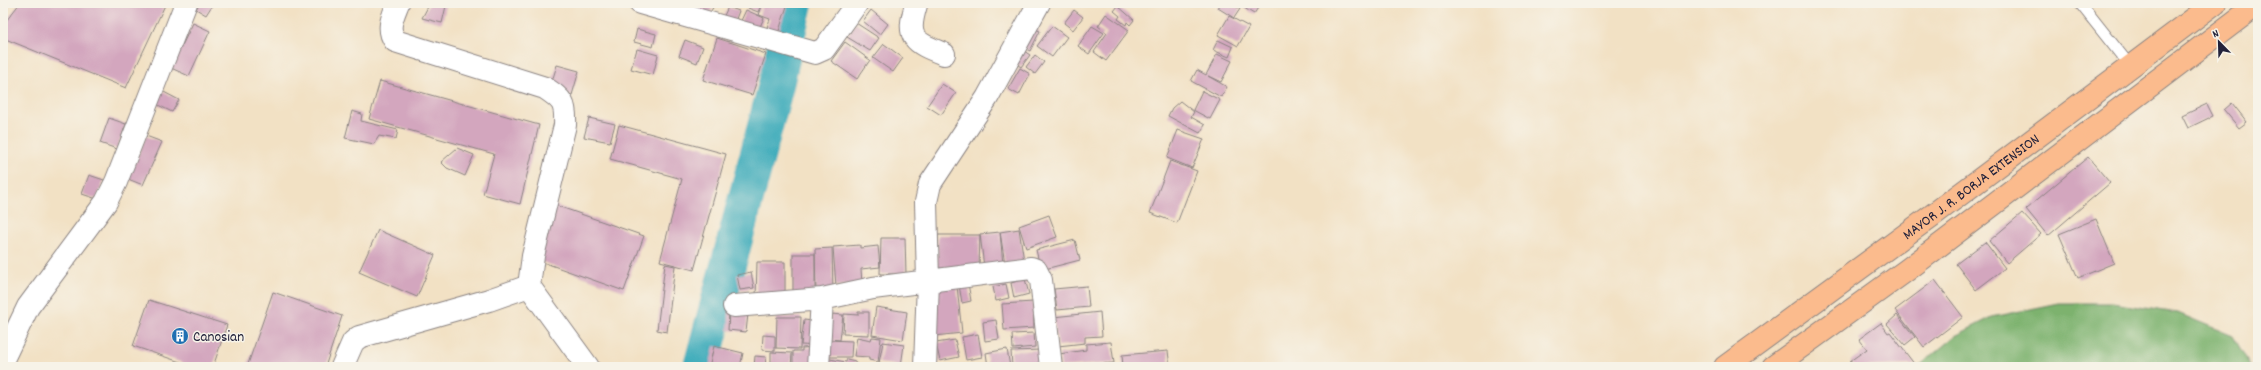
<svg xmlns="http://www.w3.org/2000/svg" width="2261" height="370" font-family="Dekko,sans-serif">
  <rect width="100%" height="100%" fill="#f7f3e8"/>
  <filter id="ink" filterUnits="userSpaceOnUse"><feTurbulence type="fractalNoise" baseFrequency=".025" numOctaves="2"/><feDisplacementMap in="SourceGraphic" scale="8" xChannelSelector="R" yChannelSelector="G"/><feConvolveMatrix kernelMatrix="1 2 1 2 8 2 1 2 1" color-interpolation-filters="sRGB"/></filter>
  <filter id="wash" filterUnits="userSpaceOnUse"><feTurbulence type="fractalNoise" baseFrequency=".012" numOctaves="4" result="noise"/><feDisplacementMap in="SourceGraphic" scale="16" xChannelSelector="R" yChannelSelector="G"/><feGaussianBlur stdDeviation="0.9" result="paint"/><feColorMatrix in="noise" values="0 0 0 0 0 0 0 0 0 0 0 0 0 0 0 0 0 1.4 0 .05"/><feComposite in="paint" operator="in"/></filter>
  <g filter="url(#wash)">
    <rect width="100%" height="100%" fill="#f2e1c4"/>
    <!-- forest -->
    <path fill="#7db26e" stroke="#506a54" d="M 2059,303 L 2112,303 L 2178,313 L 2233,336 L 2251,367 L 1918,367 L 1955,336 L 1992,317 Z"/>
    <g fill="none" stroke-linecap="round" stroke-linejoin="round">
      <!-- river -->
      <path stroke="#3baaba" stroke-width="36" d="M 701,367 L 775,89 L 795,3"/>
    </g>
    <g id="blocks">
      <!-- building -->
      <path fill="#d3a6be" d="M 20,3 L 166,3 L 126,88 L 3,38 L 3,25 Z
        M 200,3 L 213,4 L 206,15 L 196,9 Z
        M 430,3 L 446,6 L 442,23 L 422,18 Z
        M 697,3 L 713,3 L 715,4 L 708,16 L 694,8 Z
        M 750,3 L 762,3 L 758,12 L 748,8 Z
        M 763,3 L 788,3 L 777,37 L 765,33 L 770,19 L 759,15 Z
        M 1221,3 L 1230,3 L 1240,9 L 1234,18 L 1218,8 Z
        M 1236,3 L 1261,3 L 1254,14 Z
        M 1118,6 L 1134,20 L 1130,25 L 1127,22 L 1126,25 L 1118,19 L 1120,16 L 1114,11 Z
        M 728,7 L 739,11 L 734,24 L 722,20 Z
        M 746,10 L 764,18 L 756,35 L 738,27 Z
        M 871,10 L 888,24 L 880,35 L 863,21 Z
        M 1074,10 L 1083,17 L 1073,30 L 1064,23 Z
        M 1106,14 L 1129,30 L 1106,61 L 1094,52 L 1107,33 L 1098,26 Z
        M 1229,16 L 1249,27 L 1238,46 L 1218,35 Z
        M 193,23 L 210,31 L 189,76 L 171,68 Z
        M 856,23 L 879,38 L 870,51 L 847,37 Z
        M 1028,26 L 1040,31 L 1030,51 L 1018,45 Z
        M 1052,26 L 1067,37 L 1052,57 L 1037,46 Z
        M 1092,26 L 1104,33 L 1089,54 L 1078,46 Z
        M 637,29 L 656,34 L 653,47 L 634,42 Z
        M 717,38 L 766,54 L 752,95 L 703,80 Z
        M 685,40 L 703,47 L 697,63 L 679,56 Z
        M 1218,40 L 1233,47 L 1229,57 L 1213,50 Z
        M 845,42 L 870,60 L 857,79 L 831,61 Z
        M 884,44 L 903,58 L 893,72 L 873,58 Z
        M 637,49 L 658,55 L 653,75 L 631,69 Z
        M 1021,49 L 1030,55 L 1021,67 L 1012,61 Z
        M 1217,54 L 1232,61 L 1221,82 L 1208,76 L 1227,87 L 1221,97 L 1191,81 L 1197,70 L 1206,75 Z
        M 1035,55 L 1044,62 L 1035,74 L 1026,67 Z
        M 557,65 L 579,71 L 572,95 L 550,88 Z
        M 1020,68 L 1030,74 L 1019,95 L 1008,89 Z
        M 380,81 L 539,125 L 520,204 L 483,194 L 494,154 L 369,119 Z
        M 942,84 L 956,93 L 941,115 L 927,106 Z
        M 162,91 L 179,100 L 172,112 L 156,104 Z
        M 1202,91 L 1220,100 L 1210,119 L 1193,110 Z
        M 1180,101 L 1194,112 L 1191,117 L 1205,125 L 1200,133 L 1168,116 L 1172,108 Z
        M 2232,103 L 2247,122 L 2239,128 L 2224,110 Z
        M 2207,104 L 2213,116 L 2188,128 L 2182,116 Z
        M 352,111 L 362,114 L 361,121 L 398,130 L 396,139 L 379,136 L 374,144 L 345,138 Z
        M 109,118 L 126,124 L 117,149 L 100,143 Z
        M 589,118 L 615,124 L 610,142 L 584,137 Z
        M 619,125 L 726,154 L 694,270 L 660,261 L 682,179 L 610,159 Z
        M 1178,130 L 1204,139 L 1192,168 L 1167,158 Z
        M 146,136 L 162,142 L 143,185 L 128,179 Z
        M 457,148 L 474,155 L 465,176 L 447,168 L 441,162 Z
        M 2088,157 L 2110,183 L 2048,236 L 2026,209 Z
        M 1170,161 L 1197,171 L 1177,223 L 1150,213 Z
        M 89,175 L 104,180 L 97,199 L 82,194 Z
        M 549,203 L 644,236 L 624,291 L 534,259 Z
        M 2022,213 L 2041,234 L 2007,263 L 1989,241 Z
        M 1049,215 L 1057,237 L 1026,248 L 1019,226 Z
        M 2096,219 L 2114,263 L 2078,278 L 2059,234 Z
        M 1019,229 L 1024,261 L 1005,264 L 1000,232 Z
        M 378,230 L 435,255 L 417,297 L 359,272 Z
        M 1000,232 L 1003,265 L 984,267 L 980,234 Z
        M 938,235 L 980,235 L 979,268 L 937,268 Z
        M 881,238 L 905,238 L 906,274 L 880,274 Z
        M 1075,240 L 1080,260 L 1041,270 L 1036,250 Z
        M 1985,242 L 2005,268 L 1976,290 L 1956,264 Z
        M 860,245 L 860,248 L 878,246 L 880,267 L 861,269 L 862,284 L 836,286 L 833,247 Z
        M 832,248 L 833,292 L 816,293 L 815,249 Z
        M 793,254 L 815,254 L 815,294 L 793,294 Z
        M 757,262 L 785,262 L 785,299 L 756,298 Z
        M 665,264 L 675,266 L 667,332 L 657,330 Z
        M 751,272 L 754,288 L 740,290 L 737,275 Z
        M 1025,279 L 1029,294 L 1014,298 L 1011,283 Z
        M 1935,280 L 1963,317 L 1924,347 L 1895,310 Z
        M 968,283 L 971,301 L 962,303 L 959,285 Z
        M 1006,284 L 1009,298 L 996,301 L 993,287 Z
        M 957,286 L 962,333 L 934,336 L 928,289 Z
        M 1087,286 L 1089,307 L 1057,310 L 1054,289 Z
        M 273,292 L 342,316 L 325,367 L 247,367 Z
        M 149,300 L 227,325 L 213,367 L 195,367 L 133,346 Z
        M 1033,302 L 1034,328 L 1004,330 L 1002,304 Z
        M 876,307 L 907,312 L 903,340 L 872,335 Z
        M 729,312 L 748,314 L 746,332 L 728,330 Z
        M 858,312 L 869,312 L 869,335 L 843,334 L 844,314 L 858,315 Z
        M 1100,312 L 1102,336 L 1085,337 L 1085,343 L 1058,346 L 1053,317 Z
        M 831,314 L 843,315 L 840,340 L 828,339 Z
        M 1897,315 L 1915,337 L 1905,345 L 1887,324 Z
        M 777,317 L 801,317 L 800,349 L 776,348 Z
        M 804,320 L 820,322 L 819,346 L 801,345 Z
        M 996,320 L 999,339 L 985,341 L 983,322 Z
        M 1881,323 L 1888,333 L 1890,332 L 1915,365 L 1852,367 L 1854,366 L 1850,361 L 1867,349 L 1859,339 Z
        M 1034,333 L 1035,347 L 1013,349 L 1012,334 Z
        M 978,334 L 982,357 L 966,360 L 962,337 Z
        M 763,335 L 775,336 L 775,351 L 762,350 Z
        M 857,337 L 871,340 L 872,337 L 881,338 L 878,362 L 869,360 L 869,357 L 854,356 Z
        M 829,340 L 852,341 L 851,357 L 829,357 Z
        M 955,340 L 959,357 L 940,361 L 936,343 Z
        M 883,342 L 904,345 L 901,366 L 879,363 Z
        M 1111,342 L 1114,363 L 1061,367 L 1059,354 L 1086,350 L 1086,344 Z
        M 714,346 L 743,353 L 740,367 L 709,367 Z
        M 815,347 L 815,367 L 793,367 L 793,351 L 802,351 L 802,348 Z
        M 1007,349 L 1010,367 L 988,367 L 986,353 Z
        M 1041,350 L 1042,367 L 1012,367 L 1011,351 Z
        M 1168,351 L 1170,367 L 1123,367 L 1122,355 Z
        M 771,352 L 792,353 L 791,367 L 771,367 Z
        M 755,356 L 766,357 L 765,367 L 754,367 Z
        M 830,359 L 846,362 L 847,359 L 855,361 L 857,367 L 828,367 Z"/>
    </g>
  </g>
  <g filter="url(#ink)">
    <use href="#blocks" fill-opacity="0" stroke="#8a8280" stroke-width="1"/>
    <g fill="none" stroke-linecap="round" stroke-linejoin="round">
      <!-- service casing -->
      <g stroke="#8a8280" stroke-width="13">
        <path id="service" d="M 2080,3 L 2130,66"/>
      </g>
      <!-- minor casing -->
      <g stroke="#8a8280" stroke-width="24">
        <path id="minor" d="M 398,3 C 393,16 386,29 395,41 L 545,88 C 563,100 566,103 565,125 L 533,256 L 529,286 L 588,367
          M 640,3 L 815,53 L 824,49 L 857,3
          M 916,5 C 906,38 913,42 944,54
          M 734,306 L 822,299 L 873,288 L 1031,268 L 1036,270 L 1041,280 L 1051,367
          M 3,359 L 28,307 L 106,202 L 116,182 L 186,3
          M 342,367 L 353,342 L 359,337 L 489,300 L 529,286
          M 818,367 L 822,299
          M 925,367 L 928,281 L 926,202 L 930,184 L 987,98 L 1039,3"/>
      </g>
      <!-- primary casing -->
      <g stroke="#8a8280" stroke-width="24">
        <g id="primary">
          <path id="s1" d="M 1725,367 L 1934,214 L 2215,3"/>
          <path d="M 1773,367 L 1907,270 L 2258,4"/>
        </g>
      </g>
      <!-- service -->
      <use href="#service" stroke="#fff" stroke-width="11"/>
      <!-- minor -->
      <use href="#minor" stroke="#fff" stroke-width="22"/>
      <!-- primary -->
      <use href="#primary" stroke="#fbbb8d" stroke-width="22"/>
    </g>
  </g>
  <!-- icons -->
  <defs>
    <g id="building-disc" transform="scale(0.9)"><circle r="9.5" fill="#1f6fb2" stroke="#f7f3e8"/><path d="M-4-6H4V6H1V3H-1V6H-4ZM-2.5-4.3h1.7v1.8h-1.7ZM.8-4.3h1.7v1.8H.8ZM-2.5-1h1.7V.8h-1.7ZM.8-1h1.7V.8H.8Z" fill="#fff"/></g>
  </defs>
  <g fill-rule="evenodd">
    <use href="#building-disc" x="180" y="336"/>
  </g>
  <g text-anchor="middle" stroke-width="3" stroke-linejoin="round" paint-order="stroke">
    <!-- street labels -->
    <g font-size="15" fill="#22223b" stroke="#f7f3e8">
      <text dy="5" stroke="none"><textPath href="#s1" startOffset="305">MAYOR J. R. BORJA EXTENSION</textPath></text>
    </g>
    <!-- poi labels -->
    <g font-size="15" fill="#22223b" stroke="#f7f3e8" text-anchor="start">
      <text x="193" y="341">Canosian</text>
    </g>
  </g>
  <!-- margin -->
  <rect width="2261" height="370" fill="none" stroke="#f7f3e8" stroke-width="16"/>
  <!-- north arrow -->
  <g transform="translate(2219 42) rotate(337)" stroke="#f7f3e8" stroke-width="3" paint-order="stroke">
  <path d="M0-3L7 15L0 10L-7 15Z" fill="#22223b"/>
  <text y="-6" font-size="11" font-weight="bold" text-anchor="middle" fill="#22223b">N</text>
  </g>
</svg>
